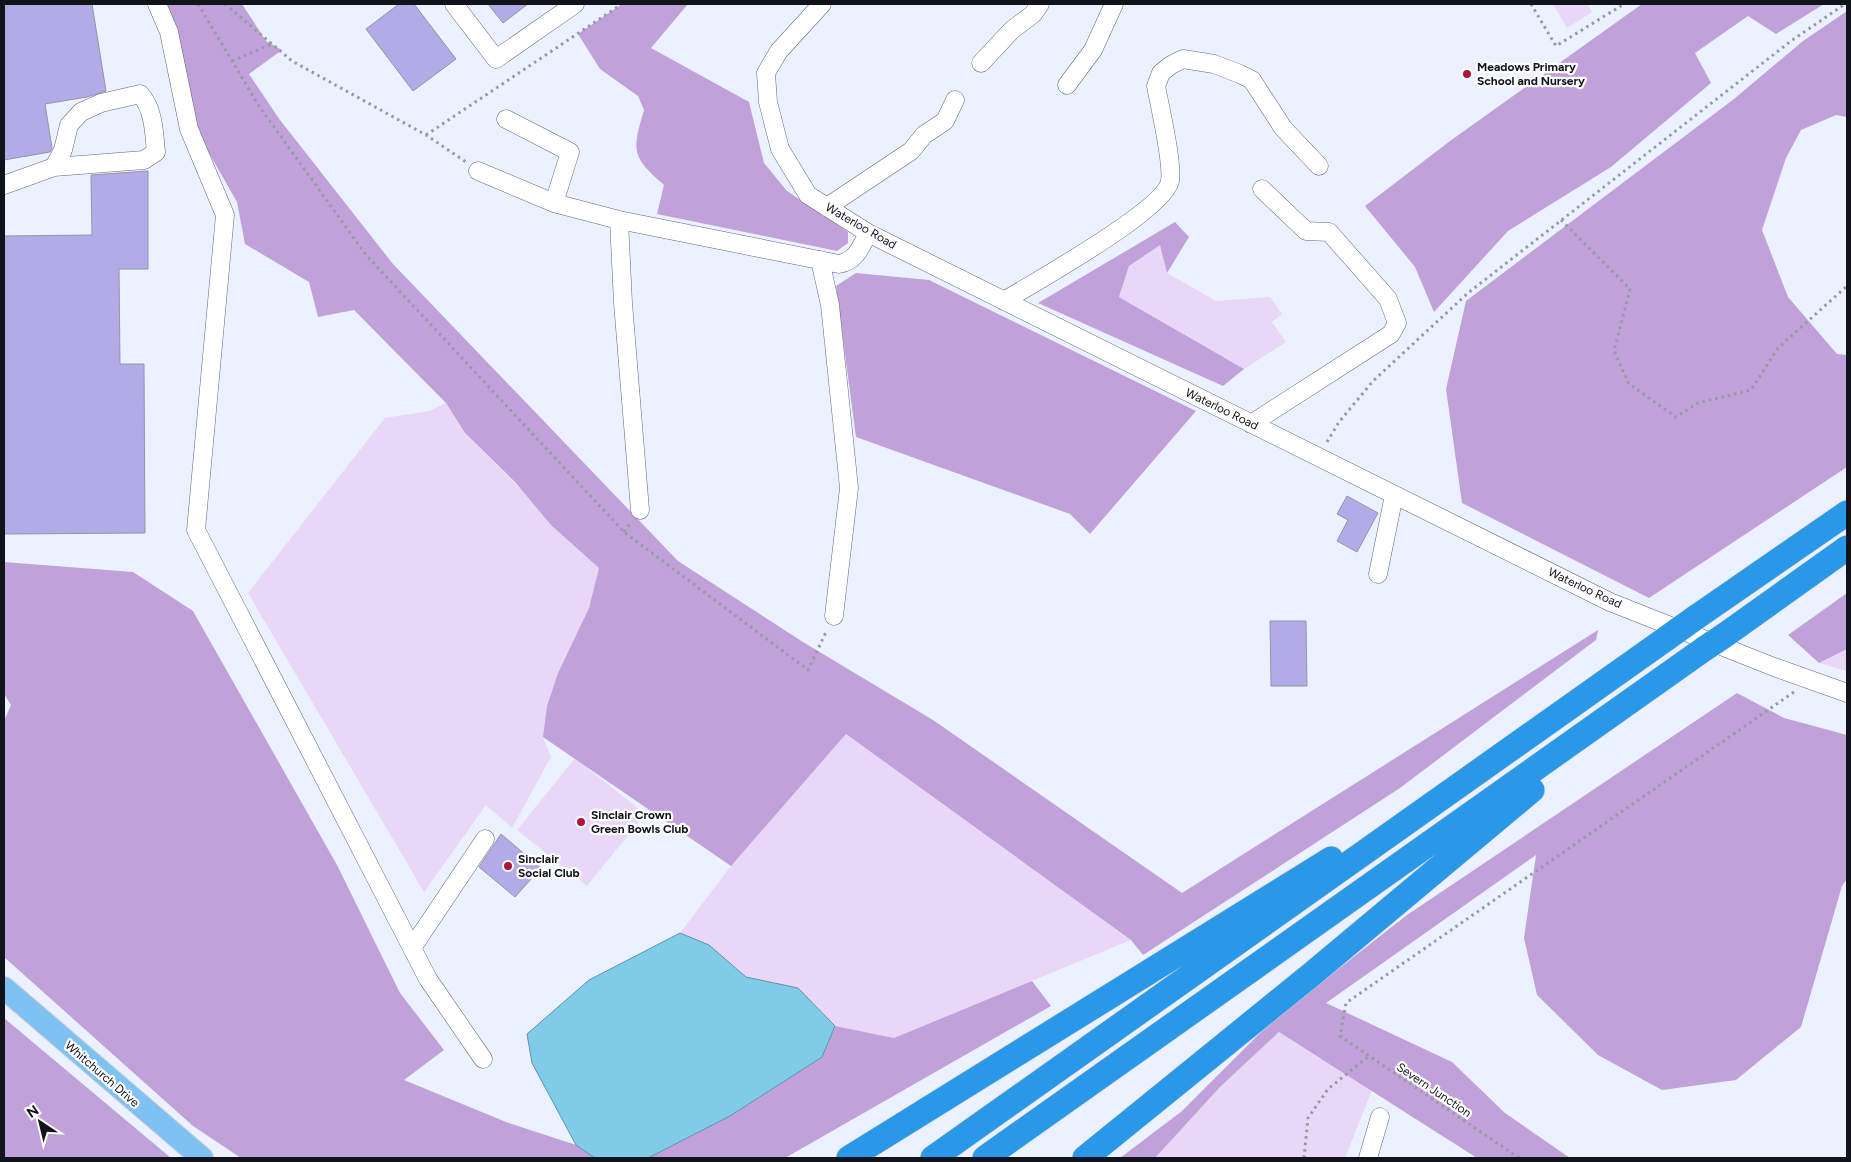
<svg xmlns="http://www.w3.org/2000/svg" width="1851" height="1162" font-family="Figtree,sans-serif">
  <rect width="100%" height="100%" fill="#ebf1fe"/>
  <!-- green -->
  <path fill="#e9d7f8" d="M 1553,4 L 1587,4 L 1592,12 L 1567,28 Z
    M 1160,244 L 1167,273 L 1216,301 L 1270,297 L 1282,314 L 1272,322 L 1286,342 L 1244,369 L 1119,297 L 1129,266 Z
    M 446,403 L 465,433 L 599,568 L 589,608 L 558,673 L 543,737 L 551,757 L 512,828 L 486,805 L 424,892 L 248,593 L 385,418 L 429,411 Z
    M 1847,649 L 1847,671 L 1819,663 Z
    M 846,734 L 1131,940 L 894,1038 L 835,1026 L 798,988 L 746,977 L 709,946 L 680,933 L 731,866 Z
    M 575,758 L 645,814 L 587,886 L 517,830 Z
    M 1279,1032 L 1372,1090 L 1345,1158 L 1155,1158 L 1220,1087 Z"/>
  <!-- forest -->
  <path fill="#c1a1d9" d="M 165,4 L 242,4 L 266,41 L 282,50 L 249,74 L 280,120 L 393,264 L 678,561 L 803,642 L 933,720 L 1182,893 L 1598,630 L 1596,640 L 1400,788 L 1143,955 L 1131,940 L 846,734 L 731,866 L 543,737 L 547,706 L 558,673 L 589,608 L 599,568 L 551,525 L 515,482 L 465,433 L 446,403 L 354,310 L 318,317 L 309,282 L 245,244 L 237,202 L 196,130 L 178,37 Z
    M 622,4 L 688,4 L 651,48 L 749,102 L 764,163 L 787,191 L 848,232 L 848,243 L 837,251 L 657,214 L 664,185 C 631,156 632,151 644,110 L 638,96 L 600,69 L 578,34 Z
    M 1642,4 L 1824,4 L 1776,34 L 1748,16 L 1695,53 L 1711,83 L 1611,167 L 1508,231 L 1434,312 L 1415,267 L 1365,206 L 1450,141 Z
    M 1847,11 L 1847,117 L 1836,115 L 1801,130 L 1786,158 L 1762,230 L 1788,297 L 1837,354 L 1847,355 L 1847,467 L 1649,598 L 1462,503 L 1446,389 L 1466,301 L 1734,99 L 1803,41 Z
    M 1175,222 L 1189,237 L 1167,273 L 1160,245 L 1129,266 L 1119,297 L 1244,369 L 1223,386 L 1038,303 Z
    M 856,273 L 929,280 L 1196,411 L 1090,534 L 1070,514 L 856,437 L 836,286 Z
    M 4,562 L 133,572 L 193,611 L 337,865 L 400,993 L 444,1050 L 404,1080 L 506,1122 L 576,1145 L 595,1158 L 241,1158 L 193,1126 L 4,957 L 4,721 L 11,705 L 4,694 Z
    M 1847,593 L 1847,649 L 1819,663 L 1788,635 Z
    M 1737,693 L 1784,718 L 1847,735 L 1847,879 L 1842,886 L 1801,1027 L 1736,1080 L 1662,1090 L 1598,1055 L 1537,995 L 1524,938 L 1536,855 L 1326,1003 L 1452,1062 L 1505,1113 L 1570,1158 L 1477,1158 L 1279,1032 L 1220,1087 L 1155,1158 L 1120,1158 L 1182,1111 L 1272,1021 L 1407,915 Z
    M 1032,981 L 1051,1006 L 785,1158 L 648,1158 L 730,1116 L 822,1057 L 835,1026 L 894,1038 Z
    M 4,1018 L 171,1158 L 4,1158 Z"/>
  <!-- water -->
  <path fill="#80cbe8" stroke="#5e94aa" d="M 680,933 L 709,945 L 746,977 L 798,988 L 835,1026 L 822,1057 L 730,1116 L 648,1158 L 595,1158 L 576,1145 L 532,1063 L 527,1034 L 589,980 Z"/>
  <!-- building -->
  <path fill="#b1abe7" stroke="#9594a9" d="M 4,4 L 92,4 L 106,91 L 87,97 L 45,104 L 52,148 L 50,152 L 4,160 Z
    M 399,4 L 414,4 L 456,59 L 413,91 L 366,29 Z
    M 488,4 L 528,4 L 503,23 Z
    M 148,171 L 148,269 L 119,269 L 120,364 L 144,364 L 145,533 L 4,534 L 4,236 L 92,235 L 91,175 Z
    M 1347,496 L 1378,513 L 1357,552 L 1337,541 L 1348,520 L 1337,514 Z
    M 1270,621 L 1306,621 L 1307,686 L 1271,686 Z
    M 501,834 L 541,868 L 515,897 L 479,867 Z"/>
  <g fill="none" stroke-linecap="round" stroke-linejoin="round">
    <!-- minor casing -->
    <g stroke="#5f6779" stroke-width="19">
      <path id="minor" d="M 157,4 L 169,32 L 189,129 L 225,215 L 196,530 L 428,979 L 483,1059
        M 454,4 L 496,59 L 575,4
        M 822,4 L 779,51 L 766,73 L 768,102 L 780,149 L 808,195 L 868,233 L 1610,602 L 1774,667 L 1847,693
        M 981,63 L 1012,30 L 1033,14 L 1040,4
        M 1067,85 L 1093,50 L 1114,4
        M 506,119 L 570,152 L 554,203
        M 478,171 L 554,203 L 619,220 L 839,264 C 856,261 861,247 868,233
        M 4,185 L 54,167 L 144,160 L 156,152 C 154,133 154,109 140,94 L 101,103 L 81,112 L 69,125 L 63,150 L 54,167
        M 827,207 L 911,151 L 924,135 L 945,121 L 955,100
        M 619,220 L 623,303 L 640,510
        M 820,260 L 830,305 L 849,488 L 834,616
        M 1004,301 C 1033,283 1165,210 1170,181 C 1173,163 1160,107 1156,86 L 1161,73 L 1171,65 L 1183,59 L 1214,64 L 1240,74 L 1252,80 L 1283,128 L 1319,166
        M 1251,424 L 1391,334 L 1397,323 L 1388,299 L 1329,232 L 1306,231 L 1262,189
        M 1378,574 L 1394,495
        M 412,948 L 485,839
        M 1368,1158 L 1380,1117"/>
    </g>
    <!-- major casing -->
    <g stroke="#cfd0d1" stroke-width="24">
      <path id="major" d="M 4,988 L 202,1158"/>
    </g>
    <!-- highway casing -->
    <g stroke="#cfd0d1" stroke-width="26">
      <path id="highway" d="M 1695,618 L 1847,513
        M 1725,635 L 1847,548
        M 849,1158 L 1331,859
        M 933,1158 L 1667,638
        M 985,1158 L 1704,649
        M 1085,1158 L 1312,974 L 1532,790"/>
    </g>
    <!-- path -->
    <path stroke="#959aa5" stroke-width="3" stroke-dasharray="2.5 4" stroke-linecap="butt" d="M 198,4 L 259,106 L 366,255 L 624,532 L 808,670 L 827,630
      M 225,4 L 292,61 L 426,135 L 466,162
      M 1531,4 L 1556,46 L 1624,4
      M 232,61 L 272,44
      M 426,135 L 622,4
      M 1561,220 L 1630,289 L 1614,351 L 1629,384 L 1676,417 L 1698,403 L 1751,390 L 1778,348 L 1847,286
      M 1327,442 L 1339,422 L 1373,381 L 1468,293 L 1791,41 L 1845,4
      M 624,532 L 631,522
      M 1304,1158 L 1308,1118 L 1328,1089 L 1369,1056
      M 1519,1158 L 1340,1036 L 1346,1003 L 1794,692"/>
    <!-- minor -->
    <use href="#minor" stroke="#fff" stroke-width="18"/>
    <!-- major -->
    <use href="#major" stroke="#7fc1f2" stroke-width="22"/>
    <!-- highway -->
    <use href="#highway" stroke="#2a98e9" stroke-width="25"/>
    <!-- highway-bridge casing -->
    <g stroke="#cfd0d1" stroke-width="26" stroke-linecap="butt">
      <path id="highway-bridge" d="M 1667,638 L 1695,618
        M 1704,649 L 1725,635"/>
    </g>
    <!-- highway-bridge -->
    <use href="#highway-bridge" stroke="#2a98e9" stroke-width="25"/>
  </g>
  <!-- markers -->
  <g fill="#ac163d" stroke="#fefefe" stroke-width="2">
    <circle cx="1467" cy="74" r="5"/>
    <circle cx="581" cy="822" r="5"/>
    <circle cx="508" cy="866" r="5"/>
  </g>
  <g text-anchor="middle" stroke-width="4.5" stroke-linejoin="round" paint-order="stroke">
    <!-- poi labels -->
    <g font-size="12" font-weight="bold" fill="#10131a" stroke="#fefefe" text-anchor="start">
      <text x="1477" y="71">Meadows Primary<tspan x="1477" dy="14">School and Nursery</tspan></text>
      <text x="591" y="819">Sinclair Crown<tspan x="591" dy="14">Green Bowls Club</tspan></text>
      <text x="518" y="863">Sinclair<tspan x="518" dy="14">Social Club</tspan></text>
    </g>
    <!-- street labels -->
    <g font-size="12" fill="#10131a" stroke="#fefefe">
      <text transform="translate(861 226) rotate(30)" y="4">Waterloo Road</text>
      <text transform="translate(1222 409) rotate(26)" y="4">Waterloo Road</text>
      <text transform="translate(1585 588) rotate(25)" y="4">Waterloo Road</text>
      <text transform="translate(102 1074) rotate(41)" y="4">Whitchurch Drive</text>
      <text transform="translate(1434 1090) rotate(34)" y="4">Severn Junction</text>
    </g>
  </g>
  <!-- border -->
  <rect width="1851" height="1162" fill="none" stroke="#10131a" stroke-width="10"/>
  <!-- north arrow -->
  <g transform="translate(40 1122) rotate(325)" stroke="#fefefe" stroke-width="4" paint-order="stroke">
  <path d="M0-4L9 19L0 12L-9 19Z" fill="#10131a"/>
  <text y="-8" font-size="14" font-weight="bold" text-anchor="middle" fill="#10131a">N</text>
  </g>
</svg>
